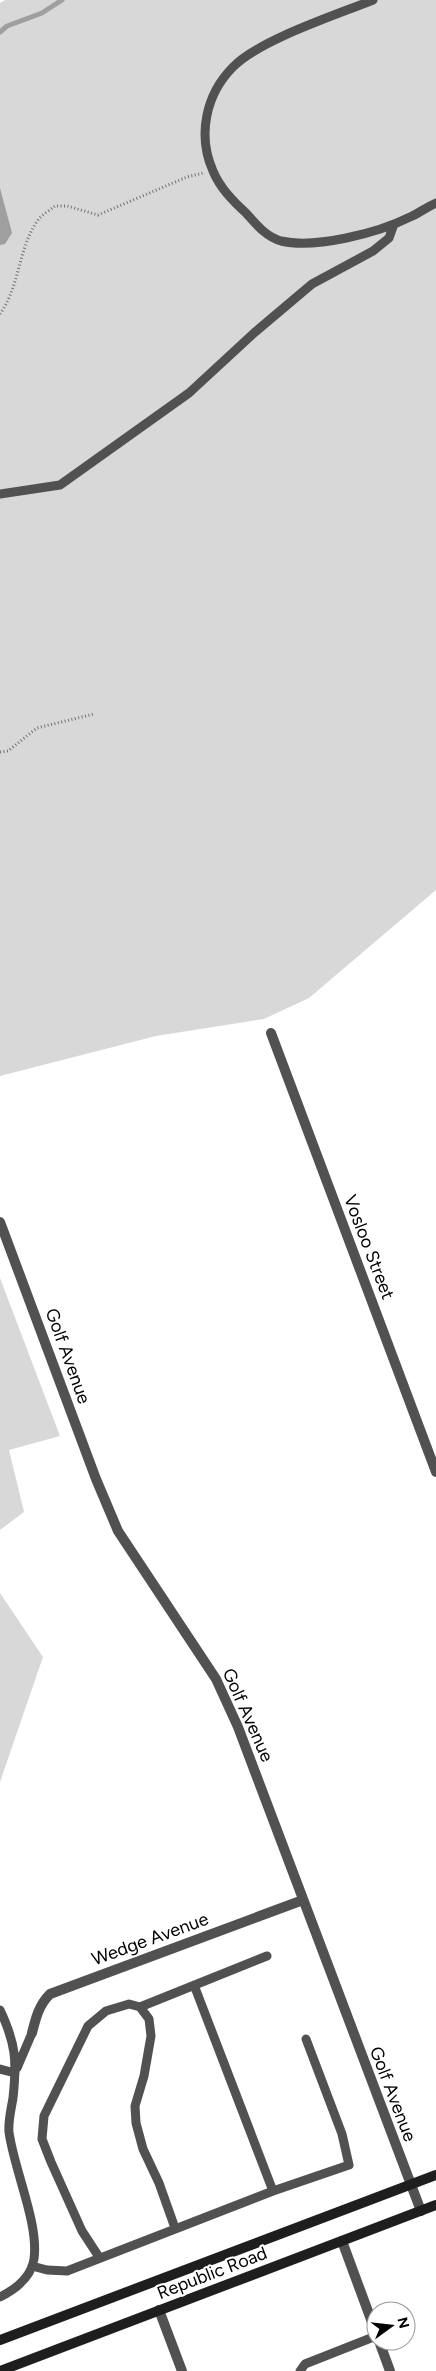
<svg xmlns="http://www.w3.org/2000/svg" width="436" height="2371" font-family="Figtree,sans-serif">
  <rect width="100%" height="100%" fill="#fff"/>
  <!-- green -->
  <path fill="#d8d8d8" d="M 5,0 L 436,0 L 436,890 L 309,998 L 264,1019 L 156,1036 L 0,1076 L 0,3 Z
    M 0,1278 L 60,1436 L 9,1450 L 24,1512 L 0,1530 Z
    M 0,1593 L 43,1657 L 0,1782 Z"/>
  <!-- water -->
  <path fill="#9f9f9f" d="M 0,188 L 12,233 L 5,244 L 0,245 Z"/>
  <g fill="none" stroke-linecap="round" stroke-linejoin="round">
    <!-- stream -->
    <path stroke="#9f9f9f" stroke-width="5" d="M 0,32 L 7,26 L 42,13 L 62,0"/>
    <!-- path -->
    <path stroke="#737373" stroke-width="3" stroke-dasharray="1 2.5" stroke-linecap="butt" d="M 0,314 C 20,286 18,248 38,220 C 42,215 50,210 55,206 L 67,206 L 98,215 L 187,177 L 203,173
      M 0,752 L 8,751 L 37,728 L 94,714"/>
    <!-- service -->
    <path stroke="#515151" stroke-width="9" d="M 373,0 C 336,15 259,40 233,67 C 206,94 197,135 213,171 C 220,188 233,201 246,213 C 256,224 266,237 281,241 C 315,249 378,233 410,217 C 419,213 427,207 436,203
      M 0,494 L 60,485 L 189,393 L 254,333 L 312,284 L 373,251 L 389,238 L 394,224
      M 194,1985 L 273,2191
      M 140,2007 L 267,1956
      M 0,2010 C 16,2044 17,2061 13,2098 C 11,2110 8,2121 9,2132 C 14,2170 39,2223 34,2259 C 31,2278 16,2289 0,2297
      M 17,2068 L 32,2033
      M 0,2069 L 15,2073
      M 99,2257 L 82,2231 L 51,2162 L 42,2139 L 44,2116 L 88,2026 L 106,2011 L 129,2004 L 140,2007 L 149,2019 L 151,2036 L 144,2076 L 135,2106 L 136,2123 L 143,2149 L 159,2183 L 175,2228
      M 32,2266 L 47,2270 L 67,2271 L 273,2191 L 349,2165 L 342,2134 L 306,2039
      M 300,2371 L 305,2364 L 376,2336"/>
    <!-- minor -->
    <path stroke="#515151" stroke-width="10" d="M 271,1033 L 436,1472
      M 0,1222 L 96,1479 L 118,1531 L 216,1679 L 238,1727 L 421,2211
      M 32,2033 C 36,2017 39,2005 50,1994 L 303,1900
      M 342,2241 L 376,2333
      M 159,2310 L 182,2371
      M 379,2341 L 390,2371"/>
    <!-- secondary -->
    <path stroke="#1e1e1e" stroke-width="10" d="M 0,2340 L 436,2175
      M 0,2371 L 436,2205"/>
  </g>
  <g text-anchor="middle" stroke-width="4" stroke-linejoin="round" paint-order="stroke">
    <!-- street labels -->
    <g font-size="18" fill="#000" stroke="#fff">
      <text transform="translate(369 1247) rotate(69)" y="6">Vosloo Street</text>
      <text transform="translate(68 1356) rotate(70)" y="6">Golf Avenue</text>
      <text transform="translate(248 1715) rotate(66)" y="6">Golf Avenue</text>
      <text transform="translate(150 1939) rotate(-20)" y="6">Wedge Avenue</text>
      <text transform="translate(393 2094) rotate(69)" y="6">Golf Avenue</text>
      <text transform="translate(212 2273) rotate(-21)" y="6">Republic Road</text>
    </g>
  </g>
  <!-- north arrow -->
  <g transform="translate(391 2326) rotate(75)"><circle r="24" fill="#ffffff" stroke="#999999"/>
  <path d="M0-4L9 19L0 12L-9 19Z" fill="#000000"/>
  <text y="-8" font-size="14" font-weight="bold" text-anchor="middle" fill="#000000">N</text>
  </g>
</svg>
